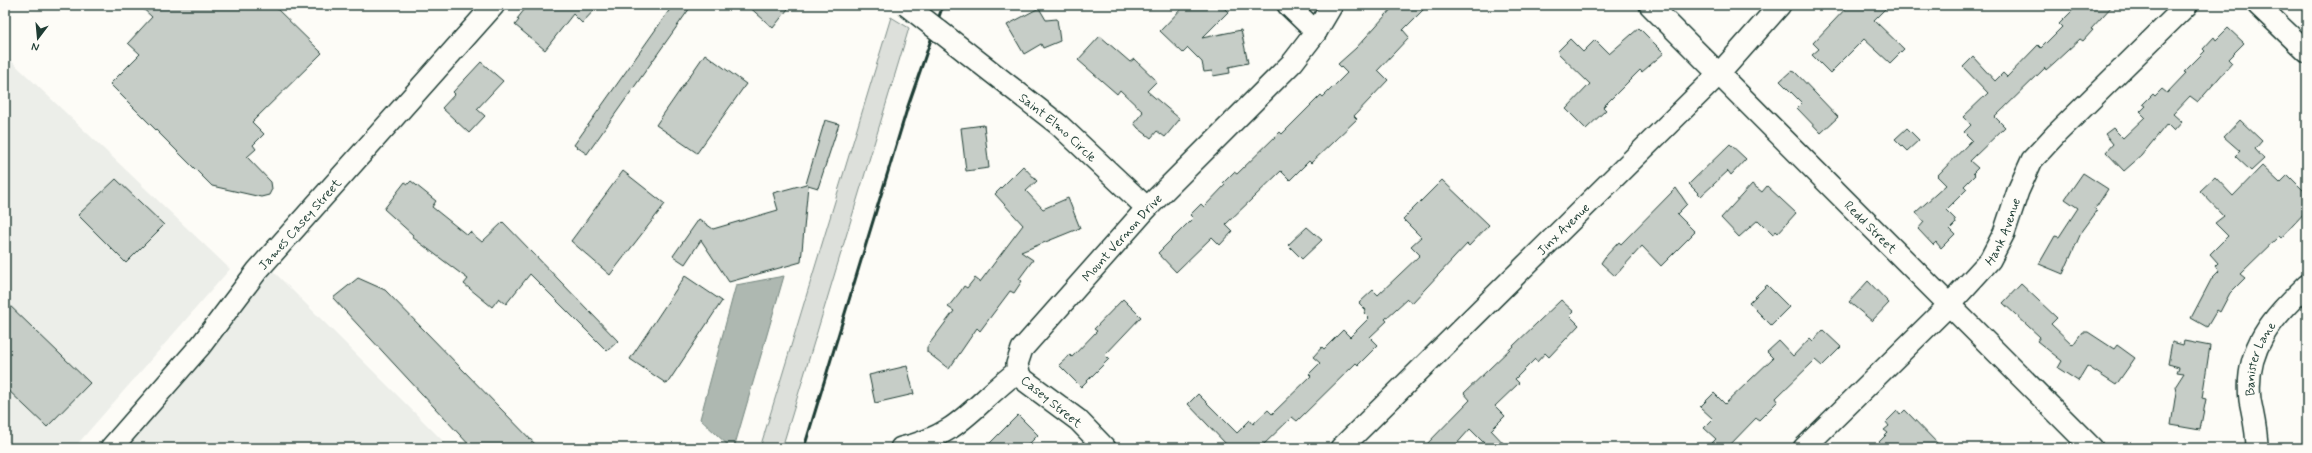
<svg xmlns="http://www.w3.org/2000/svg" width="2312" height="453" font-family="Mynerve,sans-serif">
<rect width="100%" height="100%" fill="#fdfcf7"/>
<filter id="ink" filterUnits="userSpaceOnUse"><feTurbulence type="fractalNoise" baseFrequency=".025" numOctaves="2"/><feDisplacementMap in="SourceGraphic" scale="8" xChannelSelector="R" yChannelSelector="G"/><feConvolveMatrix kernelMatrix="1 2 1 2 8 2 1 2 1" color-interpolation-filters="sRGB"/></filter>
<g filter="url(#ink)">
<path fill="#eceee9" d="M 5,55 L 230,269 L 74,448 L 5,448 Z
M 273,271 L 450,448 L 127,448 Z"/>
<path fill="#dde0db" stroke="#7e8e88" d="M 891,17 L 909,28 L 782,448 L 760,448 Z"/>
<path fill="#aeb8b1" stroke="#75877f" d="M 784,276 L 734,448 L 731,448 L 700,419 L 736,285 Z"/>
<path fill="#c6cdc7" stroke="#1f3d34" d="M 139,5 L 273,5 L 322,53 L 252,122 L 264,134 L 253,145 L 256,149 L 247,157 L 271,182 L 272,189 L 269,195 L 261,197 L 212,186 L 110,84 L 140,54 L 128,43 L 152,17 Z
M 528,5 L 599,5 L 582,23 L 573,14 L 545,50 L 515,25 L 519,20 L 517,19 Z
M 673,5 L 692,5 L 587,154 L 574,145 Z
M 747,5 L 791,5 L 773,28 Z
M 1185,5 L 1221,5 L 1228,12 L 1202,38 L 1241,30 L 1248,63 L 1229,67 L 1230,73 L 1213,76 L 1212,71 L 1204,72 L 1202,62 L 1188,48 L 1183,53 L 1160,31 Z
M 1395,5 L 1428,5 L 1403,30 L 1409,37 L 1378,70 L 1388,80 L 1354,116 L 1357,119 L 1311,163 L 1309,161 L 1290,180 L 1281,171 L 1226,224 L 1233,231 L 1220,245 L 1212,237 L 1176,272 L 1158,253 L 1193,218 L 1190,215 L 1201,204 L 1204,207 L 1225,185 L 1223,183 L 1234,172 L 1237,174 L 1280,132 L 1282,134 L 1321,95 L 1323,97 L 1347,73 L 1338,64 L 1356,48 Z
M 1849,5 L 1889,5 L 1874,20 L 1904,49 L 1890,63 L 1864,39 L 1830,73 L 1812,55 L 1819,49 L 1813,43 Z
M 2078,5 L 2113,5 L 2091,29 L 2093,30 L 2083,41 L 2080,39 L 2054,63 L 2046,70 L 2045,68 L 1995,117 L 2005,127 L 1970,161 L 1978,168 L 1973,173 L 1975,175 L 1964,186 L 1967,189 L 1946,210 L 1955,219 L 1956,223 L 1950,229 L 1955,234 L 1941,248 L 1936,242 L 1933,245 L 1918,229 L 1924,222 L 1916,212 L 1946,185 L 1937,176 L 1972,140 L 1964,132 L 1971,125 L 1963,117 L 1988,93 L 1963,67 L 1973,57 L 1995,81 L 2003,73 L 2007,77 L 2038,45 L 2041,48 L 2062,27 L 2059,24 Z
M 1039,8 L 1046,20 L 1057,19 L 1060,41 L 1043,48 L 1041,44 L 1024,54 L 1007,25 Z
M 1639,28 L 1664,53 L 1642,72 L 1640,70 L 1603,107 L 1606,110 L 1586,129 L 1566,109 L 1590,84 L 1557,52 L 1570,39 L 1583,52 L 1595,40 L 1609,54 Z
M 2228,28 L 2244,43 L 2228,59 L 2232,63 L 2198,102 L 2190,96 L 2173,114 L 2182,122 L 2174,131 L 2167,124 L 2141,156 L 2124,171 L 2106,152 L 2113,144 L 2105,134 L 2113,128 L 2123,138 L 2145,117 L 2140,112 L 2146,106 L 2143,104 L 2153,94 L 2155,96 L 2162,89 L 2167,93 L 2186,73 L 2184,72 L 2205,51 L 2203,49 L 2214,37 L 2216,40 Z
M 1100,36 L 1130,62 L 1134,59 L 1157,81 L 1147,91 L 1180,119 L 1165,137 L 1157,131 L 1151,138 L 1138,128 L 1134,123 L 1143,112 L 1120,90 L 1117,94 L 1078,60 Z
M 705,54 L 746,84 L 697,153 L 656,125 Z
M 481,62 L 503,81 L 477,109 L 485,116 L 469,133 L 442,108 L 455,94 L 453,92 Z
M 1791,71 L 1795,72 L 1838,117 L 1821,133 L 1797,108 L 1802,103 L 1780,81 Z
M 825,120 L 839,124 L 818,188 L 808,185 L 801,262 L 729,282 L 701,240 L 685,264 L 673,256 L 699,219 L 713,229 L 778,210 L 773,193 L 806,184 Z
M 2240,120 L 2262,141 L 2255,149 L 2264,159 L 2251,171 L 2235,156 L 2240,151 L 2224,137 Z
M 984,125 L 989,168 L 966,171 L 961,128 Z
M 1907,128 L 1919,140 L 1907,151 L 1895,139 Z
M 1730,144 L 1746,159 L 1731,175 L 1728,171 L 1701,196 L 1689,184 Z
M 1023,166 L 1037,181 L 1026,191 L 1043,209 L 1068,198 L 1080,228 L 1021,252 L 1033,260 L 1019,279 L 1022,281 L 1014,293 L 1010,291 L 980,331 L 977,328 L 949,369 L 927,352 L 927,347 L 954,311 L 948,307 L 960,292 L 964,286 L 967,288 L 975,278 L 980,282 L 1023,225 L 995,194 Z
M 2262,166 L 2280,183 L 2288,175 L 2307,194 L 2307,210 L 2281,238 L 2279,236 L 2240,274 L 2245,278 L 2230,293 L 2220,312 L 2217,310 L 2207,327 L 2191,318 L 2212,278 L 2219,271 L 2215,266 L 2218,263 L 2210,254 L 2228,236 L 2215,223 L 2224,216 L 2200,191 L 2215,177 L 2233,196 Z
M 623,171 L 665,204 L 610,275 L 571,241 Z
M 2083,173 L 2108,189 L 2095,209 L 2097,211 L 2081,233 L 2063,274 L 2039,264 L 2055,236 L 2059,237 L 2078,208 L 2065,199 Z
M 116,179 L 164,225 L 126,263 L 78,215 Z
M 1442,180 L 1489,225 L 1469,246 L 1467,244 L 1412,303 L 1407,299 L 1385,319 L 1387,321 L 1370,337 L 1378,345 L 1358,365 L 1356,363 L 1297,421 L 1292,417 L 1260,448 L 1222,448 L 1226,444 L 1188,404 L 1198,394 L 1237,433 L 1250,420 L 1253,424 L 1268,410 L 1272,414 L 1311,376 L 1309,374 L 1320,363 L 1313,357 L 1322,347 L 1324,349 L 1343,330 L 1350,337 L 1369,318 L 1364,313 L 1366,310 L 1359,303 L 1373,290 L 1378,295 L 1420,255 L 1411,246 L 1421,237 L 1403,219 Z
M 411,181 L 436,201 L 432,207 L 467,235 L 470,232 L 482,242 L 503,222 L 618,341 L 607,351 L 530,274 L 506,304 L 499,298 L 492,307 L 464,284 L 468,279 L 412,237 L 413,235 L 384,209 L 405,182 L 408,184 Z
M 1752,184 L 1762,192 L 1767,186 L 1796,213 L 1778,233 L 1776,231 L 1773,235 L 1758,220 L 1739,237 L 1721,218 Z
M 1676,188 L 1687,204 L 1677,214 L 1695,232 L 1661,266 L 1642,246 L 1615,276 L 1601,263 L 1605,257 L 1619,242 L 1621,244 Z
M 1307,227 L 1322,240 L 1302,259 L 1288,245 Z
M 685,276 L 722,301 L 667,384 L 630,359 Z
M 358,278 L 385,290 L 539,448 L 472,448 L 333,298 Z
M 1868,281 L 1889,303 L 1872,321 L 1849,302 Z
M 2021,284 L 2057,318 L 2051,324 L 2073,345 L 2082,332 L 2088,332 L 2114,349 L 2117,345 L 2135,358 L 2116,385 L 2087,366 L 2078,381 L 2058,368 L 2062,361 L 2037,341 L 2040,337 L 2003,303 Z
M 1767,285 L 1789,307 L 1771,325 L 1749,303 Z
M 1123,299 L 1141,317 L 1105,355 L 1109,359 L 1081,387 L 1059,365 L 1070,355 L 1072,357 L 1097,331 L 1094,329 Z
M 1561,300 L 1574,312 L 1570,316 L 1579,325 L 1549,357 L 1545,353 L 1537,362 L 1535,359 L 1515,379 L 1519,383 L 1495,406 L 1505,416 L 1491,430 L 1508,448 L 1489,448 L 1470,429 L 1453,448 L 1423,448 L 1470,400 L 1464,393 Z
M 5,301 L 90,383 L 47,427 L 5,387 Z
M 1823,330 L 1841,347 L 1822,366 L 1815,360 L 1776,398 L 1778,401 L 1759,420 L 1756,418 L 1727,448 L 1707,448 L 1716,439 L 1704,428 L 1713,419 L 1700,407 L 1714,393 L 1725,404 L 1773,358 L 1767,352 L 1779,341 L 1793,356 L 1810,338 L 1813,341 Z
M 2184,341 L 2210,346 L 2202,398 L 2206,399 L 2200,430 L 2171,425 L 2176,392 L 2175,387 L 2184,373 L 2177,372 L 2179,367 L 2168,364 L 2172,342 L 2183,345 Z
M 907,366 L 914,394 L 875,403 L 869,375 Z
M 1905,410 L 1942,448 L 1873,448 L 1888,433 L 1884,430 L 1889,426 L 1886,422 L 1897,411 L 1900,415 Z
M 1018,415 L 1038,435 L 1025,448 L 985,448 Z"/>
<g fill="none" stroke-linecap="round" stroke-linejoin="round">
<defs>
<g id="minor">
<path d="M 1288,5 L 1316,32"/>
<path id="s1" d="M 1650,5 L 2092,448"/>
<path d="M 2258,5 L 2307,52"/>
<path id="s2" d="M 966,52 L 1059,125 L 1147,208"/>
<path id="s3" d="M 111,448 L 201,345 L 257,271 L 494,5"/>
<path d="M 901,448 C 959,436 974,404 1018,371"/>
<path id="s4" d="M 1105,448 L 1078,420 L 1020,377 L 1017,364 L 1022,349 L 1147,208 L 1293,62 L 1316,32 L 1332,5"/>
<path id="s5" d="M 1341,448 L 1719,74 L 1780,5"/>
<path id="s6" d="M 1804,448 L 1949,305 L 1990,260 L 2004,233 L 2018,191 L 2032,160 L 2057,133 L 2187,5"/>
<path id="s7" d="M 2257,448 C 2257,431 2253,416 2250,400 C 2244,348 2273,318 2307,285"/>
</g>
</defs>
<use href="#minor" stroke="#1f3d34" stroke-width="24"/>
<use href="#minor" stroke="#fdfcf7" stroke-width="21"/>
<path stroke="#1f3d34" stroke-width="3" d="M 804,448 L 908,106 L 943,5"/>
<defs>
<path id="minor-bridge" d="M 906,5 L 966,52"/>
</defs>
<use href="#minor-bridge" stroke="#1f3d34" stroke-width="24" stroke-linecap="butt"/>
<use href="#minor-bridge" stroke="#fdfcf7" stroke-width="21"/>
</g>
</g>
<g text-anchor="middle" stroke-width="3" stroke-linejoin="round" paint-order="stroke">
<g font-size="13" fill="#1f3d34" stroke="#fdfcf7">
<text dy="5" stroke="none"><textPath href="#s2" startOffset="119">Saint Elmo Circle</textPath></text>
<text dy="5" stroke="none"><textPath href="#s3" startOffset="293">James Casey Street</textPath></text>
<text dy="5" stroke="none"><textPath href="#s1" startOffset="313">Redd Street</textPath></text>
<text dy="5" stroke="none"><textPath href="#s5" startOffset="312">Jinx Avenue</textPath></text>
<text dy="5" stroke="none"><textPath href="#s6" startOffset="296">Hank Avenue</textPath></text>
<text dy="5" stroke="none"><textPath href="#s4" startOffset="290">Mount Vernon Drive</textPath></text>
<text dy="5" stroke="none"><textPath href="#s7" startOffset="92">Banister Lane</textPath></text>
<text transform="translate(1052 401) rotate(39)" y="5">Casey Street</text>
</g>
</g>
<rect width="2312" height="453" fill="none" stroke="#fdfcf7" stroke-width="20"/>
<rect x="10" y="10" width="2292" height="433" fill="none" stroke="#1f3d34" stroke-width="1.5" filter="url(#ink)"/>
<g transform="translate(38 38) rotate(196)" stroke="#fdfcf7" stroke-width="3" paint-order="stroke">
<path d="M0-3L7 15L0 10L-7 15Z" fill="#1f3d34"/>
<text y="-6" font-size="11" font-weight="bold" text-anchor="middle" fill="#1f3d34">N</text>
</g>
</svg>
